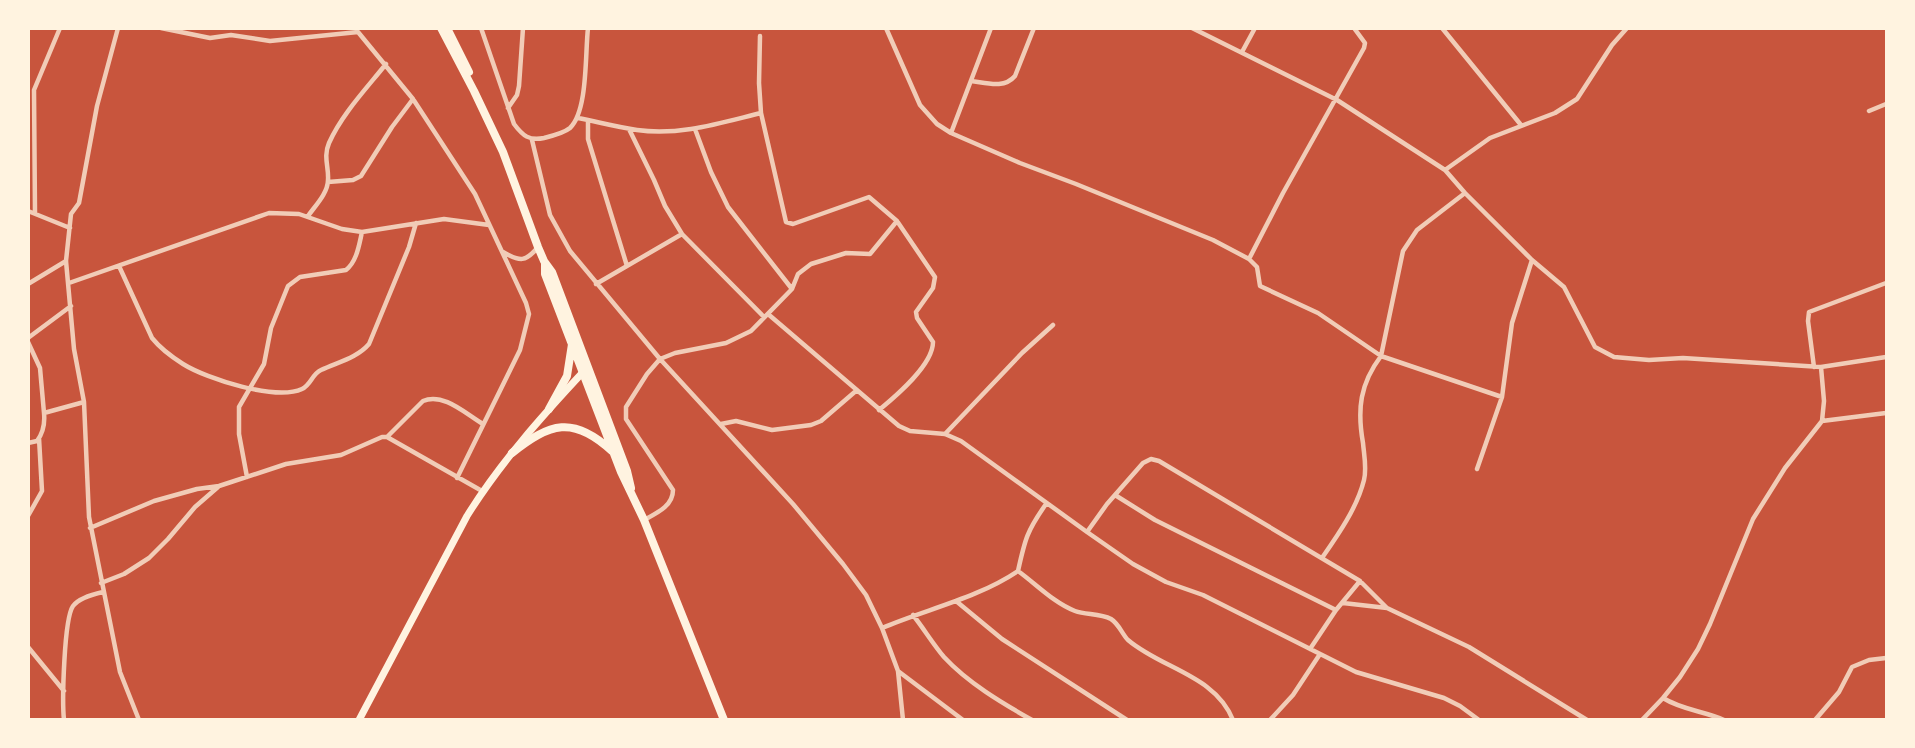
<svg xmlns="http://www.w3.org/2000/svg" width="1915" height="748" font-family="Quicksand,sans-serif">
<rect width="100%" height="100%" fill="#c8553d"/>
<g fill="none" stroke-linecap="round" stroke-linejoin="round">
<path stroke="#f1ccb7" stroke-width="4.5" d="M 118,28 L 97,106 L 79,203 L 71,214 L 66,261 L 74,349 L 84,402 L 89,517 L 120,672 L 139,720
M 161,28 L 210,38 L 231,35 L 270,41 L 358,32 L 413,99 L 475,194 L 526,303 L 529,314 L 520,350 L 457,478
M 481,28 L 514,124 C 523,136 529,141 544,138 C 552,136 564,133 570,128 C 588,111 585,54 588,28
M 886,28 L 920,105 L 937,124 L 951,133 L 1020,163 L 1076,184 L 1213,240 L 1249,259 L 1283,193 L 1364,48 L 1365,43 L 1354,28
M 1192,28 L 1337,100 L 1445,170 L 1465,193 L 1532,260 L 1564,287 L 1595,347 L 1614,357 L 1649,360 L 1683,358 L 1821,367 L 1886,357
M 1442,28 L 1521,125
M 760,36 L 759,83 L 761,113 L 786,222 L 793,224 L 869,197 L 897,221 L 935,277 L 933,288 L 916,312 L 917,318 L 933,342 C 933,365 896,396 879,410
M 1242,52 L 1255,28
M 971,81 C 987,83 1004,89 1015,76 L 1034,28
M 508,108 L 517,95 L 519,86 L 523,28
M 1869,111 L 1886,104
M 578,118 C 598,122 617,127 637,130 C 680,136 720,123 761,113
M 588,120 L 588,139 L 627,266
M 629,129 L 654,180 L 665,206 L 682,234 L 764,317
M 695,129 L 711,172 L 728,207 L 792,289
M 951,133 L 991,28
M 532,140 L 550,215 L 570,251 L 660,359 L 793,504 L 843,564 L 866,595 L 882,628 L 898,671 L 903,720
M 1445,170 L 1490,138 L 1555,113 L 1577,99 L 1612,45 L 1627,28
M 328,182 L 353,180 L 361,176 L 392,127 L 413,99
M 28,211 L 70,228
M 35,213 L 34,90 L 60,28
M 308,216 C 315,206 328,193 328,180 C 329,167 323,157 329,143 C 342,114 366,89 386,64
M 503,252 C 520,262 526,262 538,247
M 1249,259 L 1257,267 L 1260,286 L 1318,313 L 1381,356 L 1502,397
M 119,266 L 152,338 C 160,348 172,357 183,364 C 207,379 276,401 302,389 C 311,385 312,374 321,370 C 338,362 357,358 369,344 L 409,247 L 416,223
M 69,283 L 269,213 L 299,214 L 342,229 L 362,232 L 444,219 L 489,225
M 28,284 L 66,261
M 596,284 L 682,234
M 768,314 L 899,426 L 910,431 L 945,434 L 961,441 L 1087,532 L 1133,564 L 1166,582 L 1203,595 L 1356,672 L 1444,698 L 1460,706 L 1479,720
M 28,338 L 71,306
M 28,342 L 40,368 L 44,413
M 1814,367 L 1808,321 L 1809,312 L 1886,283
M 1822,421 L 1886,413
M 721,424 L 736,421 L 772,430 L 811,425 L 821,421 L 857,390
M 945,434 L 1022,353 L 1053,325
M 387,437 L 423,401 C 443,392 466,414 483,424
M 28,443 L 37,441 C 43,433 45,423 44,413 L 84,402
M 1477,469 L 1502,397 L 1512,323 L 1532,260
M 247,477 L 239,434 L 239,407 L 264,364 L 271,328 L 288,286 L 300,277 L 346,270 C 357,261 359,245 362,232
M 1115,495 L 1155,520 L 1336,610
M 28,516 L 42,491 L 39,438
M 644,520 C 657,513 673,506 673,490 L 626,419 L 626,407 L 647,374 L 660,359 L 675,353 L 726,343 L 751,331 L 792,289 L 798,274 L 811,264 L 846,253 L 870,254 L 897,221
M 90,528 L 154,501 L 197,489 L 219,486 L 286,464 L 341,455 L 382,437 L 387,437 L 482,491
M 1087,532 L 1107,504 L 1143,463 L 1151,459 L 1159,461 L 1360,581 L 1387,608 L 1469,647 L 1587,720
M 1322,558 C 1338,535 1357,508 1364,480 C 1367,468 1364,455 1363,443 C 1357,409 1360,384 1381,356 L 1403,251 L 1417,230 L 1465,193
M 1018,571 C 1036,584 1054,603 1075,611 C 1086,615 1100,613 1111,619 C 1119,624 1122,634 1128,640 C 1162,669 1215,675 1233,720
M 101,583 L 124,574 L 149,558 L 168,539 L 195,507 L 218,487
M 956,601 L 1002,639 L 1127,720
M 1343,603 L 1387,608
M 913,615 C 924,629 933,644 944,657 C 968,683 1002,703 1032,720
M 882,628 C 927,609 978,598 1018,571 C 1025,539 1027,531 1046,504
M 28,647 L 64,691
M 1310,649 L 1336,610 L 1360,581
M 898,671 L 963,720
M 1663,698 C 1682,710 1704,711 1724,720
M 64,720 C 62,701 64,619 73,606 C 79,598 94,594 103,592
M 1270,720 L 1293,695 L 1320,654
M 1642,720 L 1663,698 L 1680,677 L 1698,649 L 1710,624 L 1753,519 L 1785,468 L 1822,421 L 1824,401 L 1821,367
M 1815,720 L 1839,692 L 1852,667 L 1869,660 L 1886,658"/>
<path stroke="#fff3e0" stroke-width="7" d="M 359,720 L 467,516 C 500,463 542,416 585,370"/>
<path stroke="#fff3e0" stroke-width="8" d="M 441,28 L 474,91 L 503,152 L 538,247 L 544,261 L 552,272 L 627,471 L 631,488
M 447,28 L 469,72
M 545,263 L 545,274 L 621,472 L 644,520 L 724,720
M 549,409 L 567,376 L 572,344
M 512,453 C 550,423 573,415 612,451"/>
</g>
<rect width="1915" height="748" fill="none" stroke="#fff3e0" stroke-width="60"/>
</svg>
